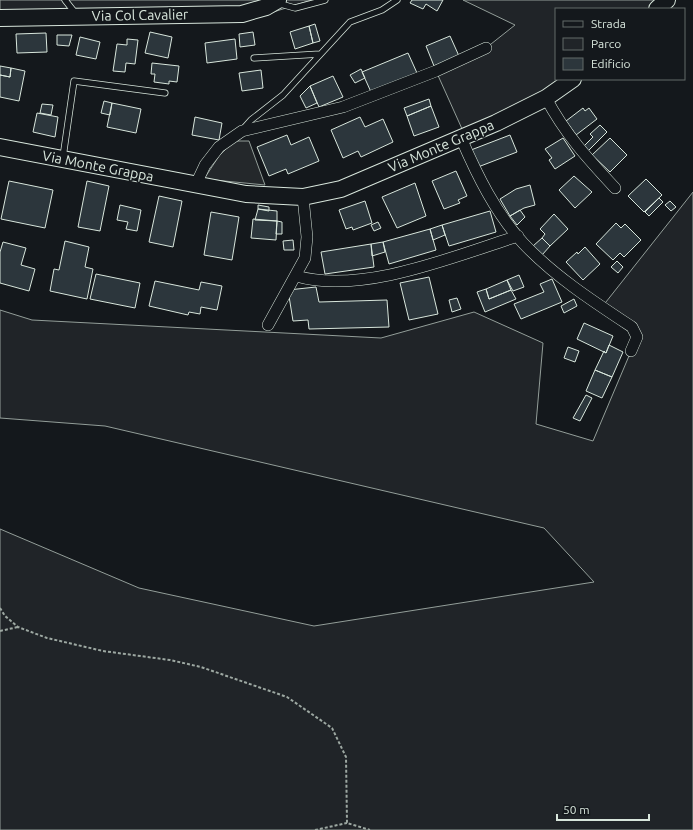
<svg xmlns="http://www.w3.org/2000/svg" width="693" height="830" font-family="Ubuntu,sans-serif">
<rect width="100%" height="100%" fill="#14181c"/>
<path fill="#202428" stroke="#939e99" d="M 0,0 L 311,0 L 264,15 L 0,24 Z
M 463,0 L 672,0 L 661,9 L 556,9 L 556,79 L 579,79 L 467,140 L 436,71 L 486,48 L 515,25 Z
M 693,192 L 693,830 L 0,830 L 0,529 L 139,588 L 314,626 L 594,582 L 544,528 L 105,426 L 0,418 L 0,310 L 32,320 L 381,338 L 474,312 L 543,343 L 536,424 L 593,441 L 637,337 L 602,307 Z"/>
<path fill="#24282b" stroke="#939e99" d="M 234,141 L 249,141 L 265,185 L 204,179 L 219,156 Z"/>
<path fill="#2c363c" stroke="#d8e6dc" d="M 412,0 L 443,0 L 437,11 L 426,4 L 423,9 L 410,3 Z
M 315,24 L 320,41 L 313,43 L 309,26 Z
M 309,26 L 313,43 L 295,49 L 290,32 Z
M 150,32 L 172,37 L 168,58 L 145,53 Z
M 253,32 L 255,45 L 240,47 L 239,34 Z
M 46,33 L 47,52 L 17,53 L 16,34 Z
M 57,35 L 72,35 L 69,46 L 57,45 Z
M 450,36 L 459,56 L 434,66 L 426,46 Z
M 80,37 L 100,42 L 96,59 L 76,55 Z
M 127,39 L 138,40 L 135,64 L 126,63 L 125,72 L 113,71 L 117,44 L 127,45 Z
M 235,39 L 237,59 L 207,63 L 205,43 Z
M 408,53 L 417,73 L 371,92 L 362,72 Z
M 152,63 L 179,66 L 177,82 L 169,81 L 169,84 L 154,82 L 155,74 L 151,74 Z
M 0,66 L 11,68 L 10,77 L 0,75 Z
M 11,68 L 25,71 L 19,101 L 0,97 L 0,75 L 10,77 Z
M 361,69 L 365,78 L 355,83 L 350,75 Z
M 261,70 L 263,88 L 242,91 L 239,73 Z
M 333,76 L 343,97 L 319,107 L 310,86 Z
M 310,86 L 317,103 L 306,108 L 300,96 Z
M 429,99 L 431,106 L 407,116 L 404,108 Z
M 104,101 L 112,103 L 110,115 L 101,113 Z
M 112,103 L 141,109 L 136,133 L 107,127 Z
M 42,104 L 53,105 L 51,115 L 40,113 Z
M 431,106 L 439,127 L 414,136 L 407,116 Z
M 583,108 L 585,111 L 589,108 L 597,119 L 576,135 L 566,121 Z
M 37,113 L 58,117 L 55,137 L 33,132 Z
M 195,117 L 222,123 L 219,140 L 192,135 Z
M 360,117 L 365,127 L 383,119 L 393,142 L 361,157 L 358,151 L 343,158 L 331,130 Z
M 600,125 L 607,132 L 588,151 L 583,147 L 593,137 L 590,134 Z
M 287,135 L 291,145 L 309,137 L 319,161 L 288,174 L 286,169 L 269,176 L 257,147 Z
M 510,135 L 517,152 L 478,167 L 471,150 Z
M 563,138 L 575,156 L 555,169 L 549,160 L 552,158 L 545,149 Z
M 610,138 L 627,155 L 610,172 L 592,155 Z
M 456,171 L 467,196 L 458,200 L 460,203 L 444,209 L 432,181 Z
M 574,176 L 592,192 L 575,208 L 559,190 Z
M 646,179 L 662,195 L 644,212 L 628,196 Z
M 9,181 L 53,190 L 45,228 L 1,219 Z
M 87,181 L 109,186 L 100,231 L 78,227 Z
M 415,183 L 426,216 L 397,228 L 382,197 Z
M 530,185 L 535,205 L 524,208 L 510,216 L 500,199 L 516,189 Z
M 159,196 L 182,201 L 173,247 L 149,242 Z
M 659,198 L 663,202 L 649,216 L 645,212 Z
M 365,201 L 372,223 L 353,230 L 352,227 L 346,229 L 339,210 Z
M 670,201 L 676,207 L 671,211 L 665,205 Z
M 120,205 L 141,210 L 137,231 L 126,229 L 128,222 L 117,220 Z
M 258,205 L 269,207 L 269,211 L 258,209 Z
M 258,209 L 277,211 L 277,221 L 255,220 Z
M 520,210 L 525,217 L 517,225 L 510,216 Z
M 490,211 L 496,232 L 449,246 L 442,225 Z
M 211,212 L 239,217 L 232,260 L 204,255 Z
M 554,214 L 568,229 L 550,246 L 542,238 L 545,234 L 540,229 Z
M 253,219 L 277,221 L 276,240 L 251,238 Z
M 277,221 L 282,222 L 282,234 L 276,234 Z
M 378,222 L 381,228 L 374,231 L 371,225 Z
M 616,223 L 621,228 L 625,224 L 641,240 L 624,257 L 620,253 L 613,260 L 596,244 Z
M 442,225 L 445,235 L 433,240 L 430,229 Z
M 430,229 L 436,250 L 389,264 L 383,242 Z
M 542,238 L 550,246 L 542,255 L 533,246 Z
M 293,240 L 294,250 L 284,250 L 283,241 Z
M 65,241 L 89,247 L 85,267 L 93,269 L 87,299 L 50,291 L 54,269 L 59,270 Z
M 3,242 L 26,248 L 21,265 L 35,269 L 29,291 L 0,283 L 0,252 Z
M 383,242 L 385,252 L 372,256 L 371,244 Z
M 371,244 L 374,267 L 325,274 L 321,252 Z
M 585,247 L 600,264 L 583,280 L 566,262 L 577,252 L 578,254 Z
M 617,261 L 623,267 L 618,273 L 611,267 Z
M 96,274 L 140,283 L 135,308 L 90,299 Z
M 519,275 L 524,287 L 513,291 L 507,280 Z
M 429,277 L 438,314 L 409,320 L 400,283 Z
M 552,279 L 562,302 L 521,319 L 514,304 L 544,292 L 540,284 Z
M 507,280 L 511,290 L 489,299 L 486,289 Z
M 155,281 L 199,290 L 201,282 L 222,286 L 217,310 L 201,307 L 200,314 L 189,312 L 188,315 L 149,306 Z
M 316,287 L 319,302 L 387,300 L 389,327 L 309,329 L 308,320 L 293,321 L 288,290 Z
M 486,289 L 489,299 L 511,290 L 516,299 L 485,312 L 477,292 Z
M 457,298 L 461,309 L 452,312 L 449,300 Z
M 574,299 L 577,306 L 564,313 L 561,306 Z
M 584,323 L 613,336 L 606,353 L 577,339 Z
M 609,345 L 623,352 L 612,377 L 595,370 L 604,351 L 606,353 Z
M 568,347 L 579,351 L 575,362 L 564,358 Z
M 595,370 L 612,377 L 602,398 L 586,391 Z
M 586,395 L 592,398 L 580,421 L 573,418 Z"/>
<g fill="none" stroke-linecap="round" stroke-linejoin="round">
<defs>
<path id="lane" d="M 65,0 L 76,14
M 277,3 L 295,8 L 325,0
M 254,58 L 320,54
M 243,129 L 251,120 L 283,95 L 350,22 L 382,10 L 397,0
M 63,157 L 74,81 L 165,93"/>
<path id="street" d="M 546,98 C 565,134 588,159 615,188
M 461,138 C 477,175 495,212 523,243 C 554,276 594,302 632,327 L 637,337 L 631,351
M 196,184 L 205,165 L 219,147 L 242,131 L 343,107 L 436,71 L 486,48
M 296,276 C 362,295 455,256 518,236
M 268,325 L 305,258 L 307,237 L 303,197"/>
<path id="secondary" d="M 657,9 L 667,0
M 0,18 L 242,14 L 266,7 L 278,0
M 0,147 L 246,194 L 303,197 L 341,189 L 496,123 L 546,98 L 573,79"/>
</defs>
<use href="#lane" stroke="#d8e6dc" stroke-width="7"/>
<use href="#street" stroke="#d8e6dc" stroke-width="12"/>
<use href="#secondary" stroke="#d8e6dc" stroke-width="18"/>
<path stroke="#9da8a2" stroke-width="2" stroke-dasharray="3 2" stroke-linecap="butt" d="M 0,608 L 5,616 L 18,627 L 47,638 L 103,651 L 170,660 L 201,667 L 287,697 L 332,728 L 346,757 L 347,823 L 370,830
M 0,631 L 18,627
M 315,830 L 347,823"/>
<use href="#lane" stroke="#14181c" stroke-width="5.5"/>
<use href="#street" stroke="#14181c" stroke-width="11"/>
<use href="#secondary" stroke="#14181c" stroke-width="16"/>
</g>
<g text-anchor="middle" stroke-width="3" stroke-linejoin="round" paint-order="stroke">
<g font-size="14" fill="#d8e6dc" stroke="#14181c">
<text transform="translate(140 15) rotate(-1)" y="5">Via Col Cavalier</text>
<text transform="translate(441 146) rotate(-23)" y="5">Via Monte Grappa</text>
<text transform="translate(98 166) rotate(11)" y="5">Via Monte Grappa</text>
</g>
</g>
<rect x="555" y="8" width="130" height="72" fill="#14181c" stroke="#626a69"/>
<rect x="563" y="21" width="20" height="6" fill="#14181c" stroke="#626a69"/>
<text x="591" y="28" font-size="12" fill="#d8e6dc">Strada</text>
<rect x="563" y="38" width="20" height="12" fill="#202428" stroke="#626a69"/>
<text x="591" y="48" font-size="12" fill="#d8e6dc">Parco</text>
<rect x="563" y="58" width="20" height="12" fill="#2c363c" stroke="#626a69"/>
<text x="591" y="68" font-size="12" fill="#d8e6dc">Edificio</text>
<path d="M557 814v6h92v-6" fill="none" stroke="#d8e6dc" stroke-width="2"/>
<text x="563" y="814" font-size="12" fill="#d8e6dc" stroke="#14181c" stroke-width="3" paint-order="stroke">50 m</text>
</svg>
